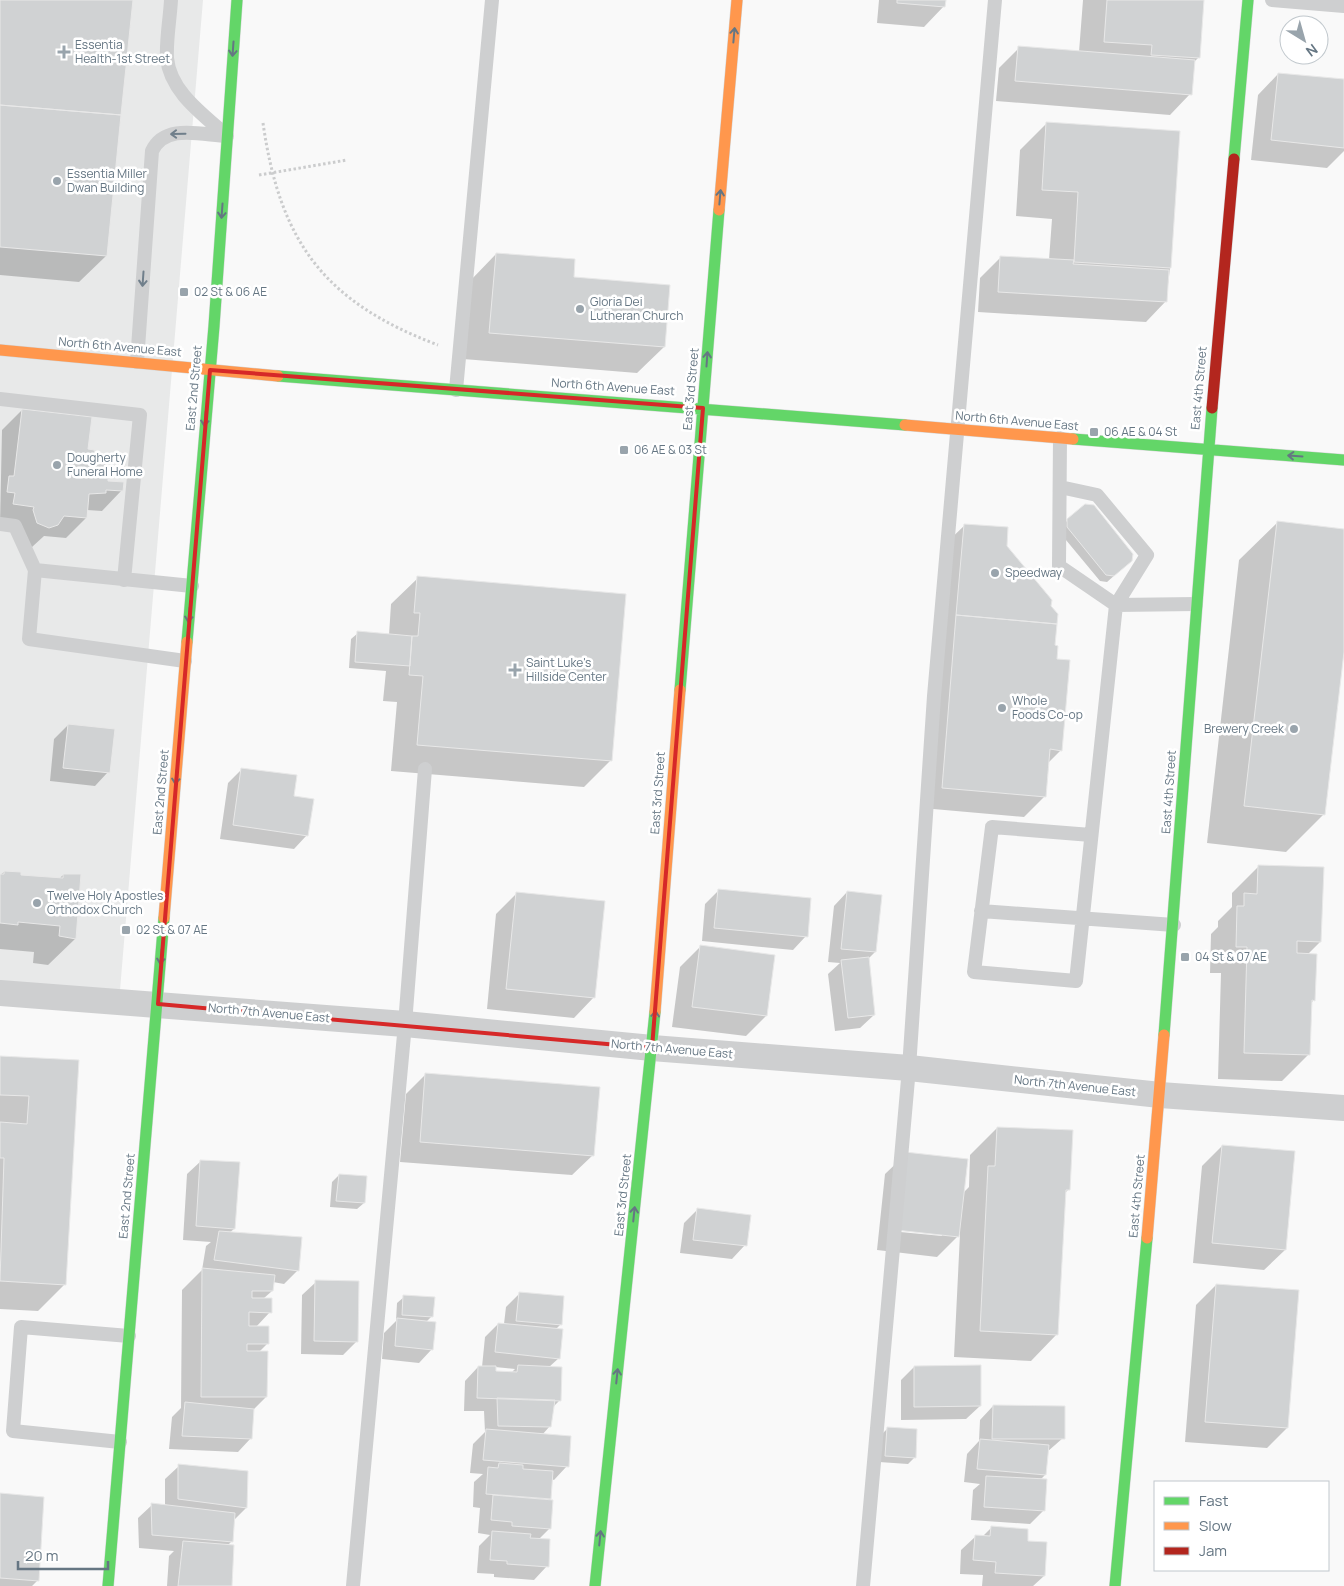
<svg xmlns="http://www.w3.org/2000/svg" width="1344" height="1586" font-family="Manrope,sans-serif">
<rect width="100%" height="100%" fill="#f9f9f9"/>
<path fill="#e8e9e9" d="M 0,0 L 203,0 L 119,1002 L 0,993 Z"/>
<path fill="#0003" fill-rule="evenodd" d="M 0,0 L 131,0 L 106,256 L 79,282 L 0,275 Z
M 879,0 L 944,0 L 944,6 L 924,27 L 877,23 Z
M 1083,0 L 1203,0 L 1199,57 L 1193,63 L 1190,94 L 1170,115 L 996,101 L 999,68 L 1019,48 L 1079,52 Z
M 1278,74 L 1344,81 L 1344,151 L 1327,168 L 1251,160 L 1258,95 Z
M 1047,123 L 1170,268 L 1166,301 L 1146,322 L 978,312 L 980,278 L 1000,258 L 1049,260 L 1052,219 L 1016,216 L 1020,150 Z
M 496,254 L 572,278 L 664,347 L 637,373 L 463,359 L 470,281 Z
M 22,410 L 87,449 L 107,482 L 122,490 L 102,511 L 87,510 L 86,518 L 66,538 L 44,536 L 32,547 L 13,531 L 0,525 L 2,430 Z
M 1068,520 L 1131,561 L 1107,582 L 1100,581 L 1061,534 L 1061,527 Z
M 1277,523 L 1344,530 L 1344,641 L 1324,814 L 1286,852 L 1207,843 L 1239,560 Z
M 965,525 L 1006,547 L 1053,647 L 1061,750 L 1047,764 L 1044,797 L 1024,817 L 922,808 L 944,545 Z
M 418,578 L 611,760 L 584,787 L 391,771 L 397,702 L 383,701 L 386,671 L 349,668 L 351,639 L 358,633 L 389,635 L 391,604 Z
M 68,725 L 108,772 L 95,786 L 50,781 L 54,739 Z
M 242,769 L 293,797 L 307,835 L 294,849 L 220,839 L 228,783 Z
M 1259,866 L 1320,942 L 1307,955 L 1314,1000 L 1311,1003 L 1309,1054 L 1282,1081 L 1218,1079 L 1221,973 L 1210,973 L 1211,934 L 1218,927 L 1218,921 L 1232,907 L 1232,893 Z
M 4,872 L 20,877 L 59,879 L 63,875 L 75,939 L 48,965 L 33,963 L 34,952 L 0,949 L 0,875 Z
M 719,890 L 806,936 L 793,950 L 702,941 L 705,904 Z
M 847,892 L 875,952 L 868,959 L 874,1015 L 860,1028 L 835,1031 L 828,974 L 840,963 L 828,962 L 834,906 Z
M 517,893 L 594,997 L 574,1018 L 487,1009 L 496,914 Z
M 700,947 L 766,1016 L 746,1036 L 672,1027 L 680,967 Z
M 0,1057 L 77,1061 L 65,1284 L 38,1311 L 0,1309 Z
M 426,1074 L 593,1155 L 572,1175 L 400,1162 L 406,1094 Z
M 997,1128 L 1069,1189 L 1064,1194 L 1057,1334 L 1031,1361 L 954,1357 L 960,1234 L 937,1257 L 877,1250 L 885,1174 L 906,1154 L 963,1193 L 969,1187 L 970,1155 ZM 890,1228 L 942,1234 L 942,1236 L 890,1231 Z
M 1222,1146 L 1285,1250 L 1264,1270 L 1193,1263 L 1202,1166 Z
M 201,1161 L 234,1229 L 229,1233 L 298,1270 L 284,1284 L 273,1282 L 272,1291 L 263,1299 L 270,1312 L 256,1327 L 267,1344 L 259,1352 L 266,1397 L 253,1410 L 251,1438 L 238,1452 L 169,1449 L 172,1417 L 181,1408 L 182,1290 L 202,1270 L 206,1246 L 211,1242 L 183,1240 L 187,1174 Z
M 339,1175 L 364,1203 L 357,1209 L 330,1207 L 332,1182 Z
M 697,1210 L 745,1245 L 732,1259 L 680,1253 L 684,1223 Z
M 316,1282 L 357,1341 L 343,1355 L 301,1354 L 302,1295 Z
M 1216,1285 L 1287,1428 L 1267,1448 L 1185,1442 L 1196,1305 Z
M 520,1293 L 560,1325 L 556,1329 L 559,1358 L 549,1367 L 559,1401 L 553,1407 L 550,1426 L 542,1435 L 567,1466 L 554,1480 L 551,1479 L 550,1528 L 538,1540 L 547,1566 L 534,1580 L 494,1577 L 494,1574 L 477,1573 L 479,1546 L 490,1535 L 478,1533 L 480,1508 L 473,1507 L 474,1482 L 483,1474 L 470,1473 L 473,1444 L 485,1432 L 484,1411 L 464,1411 L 465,1381 L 478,1367 L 482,1367 L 485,1337 L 498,1324 L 504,1324 L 506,1307 ZM 495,1367 L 515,1369 L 511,1373 L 495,1372 Z
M 404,1297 L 432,1316 L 426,1322 L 432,1349 L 419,1363 L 382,1359 L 384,1333 L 396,1321 L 397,1303 Z
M 914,1367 L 980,1406 L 966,1419 L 901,1420 L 901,1380 Z
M 993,1406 L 1063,1438 L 1047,1452 L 1045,1475 L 1040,1480 L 1044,1510 L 1030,1524 L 971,1520 L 973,1490 L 980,1484 L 964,1482 L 967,1454 L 979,1441 L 980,1420 Z
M 887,1429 L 914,1458 L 908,1464 L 879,1462 L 881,1435 Z
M 179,1466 L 246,1508 L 233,1521 L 232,1541 L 228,1545 L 230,1586 L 167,1586 L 169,1556 L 174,1551 L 139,1548 L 138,1518 L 152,1505 L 165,1506 L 165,1479 Z
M 0,1495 L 38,1580 L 32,1586 L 0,1586 Z
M 991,1528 L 1044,1576 L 1033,1586 L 982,1586 L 983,1575 L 960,1574 L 961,1550 L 975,1537 L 982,1537 Z"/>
<path fill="#d0d2d3" stroke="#e8e8e8" d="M 0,0 L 133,0 L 121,115 L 0,105 Z
M 897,0 L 946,0 L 945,7 L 897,3 Z
M 1107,0 L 1204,0 L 1200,58 L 1151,55 L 1152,45 L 1104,42 Z
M 1018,46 L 1195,60 L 1192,95 L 1015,81 Z
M 1278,73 L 1344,79 L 1344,148 L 1271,140 Z
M 0,105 L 121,115 L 107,256 L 0,247 Z
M 1046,122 L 1180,131 L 1171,268 L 1074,262 L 1078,192 L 1042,190 Z
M 496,253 L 575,259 L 574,277 L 670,285 L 665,347 L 489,333 Z
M 1000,256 L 1074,260 L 1073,264 L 1169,270 L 1167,302 L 998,292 Z
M 22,409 L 92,417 L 88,449 L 94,450 L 97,457 L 107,458 L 105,476 L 108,477 L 108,481 L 124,482 L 123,491 L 106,490 L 106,493 L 89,494 L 87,518 L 64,516 L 58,525 L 49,528 L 37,523 L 33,510 L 34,507 L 13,504 L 15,493 L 7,492 L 9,476 L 14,476 Z
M 1085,504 L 1094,505 L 1133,554 L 1132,561 L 1114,576 L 1106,575 L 1067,527 L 1067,519 Z
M 1277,521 L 1344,529 L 1344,652 L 1325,815 L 1244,806 Z
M 964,524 L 1008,527 L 1007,546 L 1052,600 L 1051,606 L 1058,614 L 1057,624 L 956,615 Z
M 417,576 L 626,594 L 612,761 L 417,745 L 423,676 L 409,675 L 412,636 L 418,636 L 420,613 L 414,613 Z
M 956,615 L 1057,624 L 1055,645 L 1058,646 L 1057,659 L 1070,660 L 1062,751 L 1050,749 L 1046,797 L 942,788 Z
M 357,631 L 412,636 L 410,666 L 355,662 Z
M 68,724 L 115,729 L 110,773 L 63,768 Z
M 241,768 L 297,775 L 294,796 L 314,799 L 308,836 L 233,825 Z
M 1258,865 L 1324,867 L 1321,942 L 1297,941 L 1297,953 L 1317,954 L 1315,1001 L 1312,1000 L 1310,1055 L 1244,1053 L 1247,947 L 1236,947 L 1237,906 L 1244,906 L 1244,893 L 1257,894 Z
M 4,871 L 21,872 L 21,875 L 63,878 L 63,874 L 81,874 L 76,939 L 59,936 L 60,926 L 18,922 L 18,925 L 0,923 L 0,874 L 4,874 Z
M 718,889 L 811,898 L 808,937 L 714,928 Z
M 847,891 L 882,895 L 876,952 L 841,949 Z
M 516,892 L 605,901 L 595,998 L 506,989 Z
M 700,945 L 775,955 L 767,1016 L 692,1007 Z
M 869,957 L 875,1015 L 848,1018 L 841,960 Z
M 0,1056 L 79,1060 L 66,1285 L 0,1281 L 4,1158 L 0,1158 L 0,1122 L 27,1124 L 29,1096 L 0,1095 Z
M 425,1073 L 600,1087 L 594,1156 L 420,1142 Z
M 997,1127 L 1073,1130 L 1070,1190 L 1066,1190 L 1058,1335 L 980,1331 L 988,1166 L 995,1166 Z
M 1222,1145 L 1295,1151 L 1286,1250 L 1212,1243 Z
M 905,1152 L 968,1159 L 959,1237 L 896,1230 Z
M 200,1160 L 240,1162 L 235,1229 L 196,1226 Z
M 339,1174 L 367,1176 L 365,1203 L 336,1201 Z
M 697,1208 L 751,1215 L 747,1246 L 693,1240 Z
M 219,1231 L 302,1237 L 299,1271 L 214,1260 Z
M 202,1268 L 275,1275 L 273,1291 L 252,1291 L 252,1298 L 272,1298 L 272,1313 L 249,1312 L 249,1326 L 269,1326 L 269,1344 L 247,1344 L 247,1351 L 268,1351 L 267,1397 L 201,1397 Z
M 315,1280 L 359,1281 L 358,1342 L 314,1341 Z
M 1216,1284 L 1299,1290 L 1288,1428 L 1205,1422 Z
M 519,1292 L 564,1296 L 562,1325 L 516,1321 Z
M 403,1295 L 435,1297 L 433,1317 L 402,1315 Z
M 397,1318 L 436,1322 L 433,1350 L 395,1346 Z
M 498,1323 L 563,1329 L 560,1359 L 495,1352 Z
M 518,1365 L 562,1367 L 561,1401 L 477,1398 L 478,1366 L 496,1366 L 496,1371 L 517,1372 Z
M 981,1365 L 981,1406 L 914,1407 L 914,1366 Z
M 497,1398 L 555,1400 L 551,1427 L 498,1426 Z
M 185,1402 L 254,1409 L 252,1439 L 182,1436 Z
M 993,1405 L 1065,1406 L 1065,1439 L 992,1439 Z
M 887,1427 L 917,1429 L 916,1458 L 885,1456 Z
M 486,1429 L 571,1436 L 569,1467 L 483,1460 Z
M 980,1439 L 1049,1445 L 1046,1475 L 977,1469 Z
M 499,1463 L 523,1465 L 523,1469 L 553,1471 L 551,1499 L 486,1494 L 488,1467 L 498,1468 Z
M 178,1464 L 248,1471 L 247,1508 L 178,1499 Z
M 986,1476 L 1047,1479 L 1045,1511 L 984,1507 Z
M 0,1493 L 44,1497 L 39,1581 L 0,1578 Z
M 493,1495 L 553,1500 L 551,1529 L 512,1526 L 512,1522 L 491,1520 Z
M 151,1503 L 235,1513 L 233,1542 L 152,1535 Z
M 991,1526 L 1028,1529 L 1028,1541 L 1047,1542 L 1045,1576 L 995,1573 L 996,1562 L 973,1560 L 975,1535 L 990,1536 Z
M 492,1531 L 531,1534 L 530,1538 L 550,1539 L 549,1567 L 507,1564 L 507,1561 L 490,1560 Z
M 183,1541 L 234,1545 L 232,1586 L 178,1586 Z"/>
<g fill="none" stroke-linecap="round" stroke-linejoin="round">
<defs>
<path id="fast" d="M 1234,159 L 1248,0
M 278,376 L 905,425
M 1073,439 L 1344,460
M 187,642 L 214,326 L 237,0
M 680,690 L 719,210
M 1164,1035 L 1212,408
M 108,1586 L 164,918
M 595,1586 L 655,1012
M 1115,1586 L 1147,1238"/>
<path id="slow" d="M 719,210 L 737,0
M 0,350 L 278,376
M 905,425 L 1073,439
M 164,918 L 187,642
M 655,1012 L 680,690
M 1147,1238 L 1164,1035"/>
<path id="jam" d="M 1212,408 L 1234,159"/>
</defs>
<use href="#fast" stroke="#d5d6d7" stroke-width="12"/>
<use href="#slow" stroke="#d5d6d7" stroke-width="12"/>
<use href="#jam" stroke="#d5d6d7" stroke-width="12"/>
<path stroke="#cbcccd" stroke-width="3" stroke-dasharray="2.5 2.5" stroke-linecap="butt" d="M 263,123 C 280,242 324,302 438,345
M 259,175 L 347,160"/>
<path stroke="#cecfd0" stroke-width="14" d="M 171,0 C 170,19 166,39 167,58 C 170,92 204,115 227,136
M 1272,0 L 1344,6
M 137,362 L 152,151 C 165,123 202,135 227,136
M 456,390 L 492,0
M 0,399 L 140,415 L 124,580
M 1060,438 L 1059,566 L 1116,605 L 1196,604
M 1060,487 L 1097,495 L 1147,555 L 1116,605 L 1076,981 L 974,972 L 992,827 L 1091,835
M 0,524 L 15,526 L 35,570
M 185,661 L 29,639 L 35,570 L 192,586
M 981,911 L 1174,925
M 120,1442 L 13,1431 L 21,1327 L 129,1336
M 353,1586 L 405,1024 L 425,769
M 863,1586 L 909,1068 L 934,696 L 995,0"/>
<path stroke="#cecfd0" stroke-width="26" d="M 0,993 L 405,1024 L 652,1048 L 909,1068 L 1160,1095 L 1344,1108"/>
<use href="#fast" stroke="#63d668" stroke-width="11"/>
<use href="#slow" stroke="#ff974d" stroke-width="11"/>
<use href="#jam" stroke="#b3261e" stroke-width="11"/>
</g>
<defs><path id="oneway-shaft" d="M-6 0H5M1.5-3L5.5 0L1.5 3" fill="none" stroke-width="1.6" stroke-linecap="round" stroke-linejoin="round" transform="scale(1.25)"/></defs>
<g stroke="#657683">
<use href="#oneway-shaft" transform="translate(734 35) rotate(-85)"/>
<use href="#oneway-shaft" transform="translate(233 49) rotate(94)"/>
<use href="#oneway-shaft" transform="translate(720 197) rotate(-85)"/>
<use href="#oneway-shaft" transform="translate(222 211) rotate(94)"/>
<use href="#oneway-shaft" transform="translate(707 359) rotate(-86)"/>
<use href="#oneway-shaft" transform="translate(205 419) rotate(95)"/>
<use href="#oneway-shaft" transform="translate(1295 456) rotate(-176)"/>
<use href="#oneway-shaft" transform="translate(189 615) rotate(95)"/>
<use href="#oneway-shaft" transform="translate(176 777) rotate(95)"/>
<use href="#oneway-shaft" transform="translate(161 957) rotate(95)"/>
<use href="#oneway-shaft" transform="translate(655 1018) rotate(-86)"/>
<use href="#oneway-shaft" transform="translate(634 1214) rotate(-84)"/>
<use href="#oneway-shaft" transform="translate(617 1376) rotate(-84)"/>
<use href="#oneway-shaft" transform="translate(600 1538) rotate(-84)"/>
</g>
<g stroke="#707f8b">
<use href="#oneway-shaft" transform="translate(178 134) rotate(179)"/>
<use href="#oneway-shaft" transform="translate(143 279) rotate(94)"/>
</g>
<path fill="none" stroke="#d62828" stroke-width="4" stroke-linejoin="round" d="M 210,370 L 703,408 L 652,1048 L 158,1004 Z"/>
<g fill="#99a4ac" stroke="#fff" stroke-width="2">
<path d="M61.5 44.5h5v5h5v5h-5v5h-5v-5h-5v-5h5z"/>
<circle cx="57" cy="181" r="5"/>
<rect x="179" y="287" width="10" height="10" rx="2.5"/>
<circle cx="580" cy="309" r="5"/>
<rect x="1089" y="427" width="10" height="10" rx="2.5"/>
<rect x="619" y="445" width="10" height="10" rx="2.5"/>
<circle cx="57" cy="465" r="5"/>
<circle cx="995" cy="573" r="5"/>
<path d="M512.5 662.5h5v5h5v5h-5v5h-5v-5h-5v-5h5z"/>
<circle cx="1002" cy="708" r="5"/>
<circle cx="1294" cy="729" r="5"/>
<circle cx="37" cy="903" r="5"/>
<rect x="121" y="925" width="10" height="10" rx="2.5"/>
<rect x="1180" y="952" width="10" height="10" rx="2.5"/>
</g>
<g text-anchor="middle" stroke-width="5" stroke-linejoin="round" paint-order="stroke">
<g font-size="12" fill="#657683" stroke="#fff" text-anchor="start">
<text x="75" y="49">Essentia<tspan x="75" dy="14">Health-1st Street</tspan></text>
<text x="67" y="178">Essentia Miller<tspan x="67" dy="14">Dwan Building</tspan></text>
<text x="194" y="296">02 St &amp; 06 AE</text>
<text x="590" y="306">Gloria Dei<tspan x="590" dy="14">Lutheran Church</tspan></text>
<text x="1104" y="436">06 AE &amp; 04 St</text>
<text x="634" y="454">06 AE &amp; 03 St</text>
<text x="67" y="462">Dougherty<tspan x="67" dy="14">Funeral Home</tspan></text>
<text x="1005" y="577">Speedway</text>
<text x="526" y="667">Saint Luke's<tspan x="526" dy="14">Hillside Center</tspan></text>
<text x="1012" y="705">Whole<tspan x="1012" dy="14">Foods Co-op</tspan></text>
<text x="1284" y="733" text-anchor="end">Brewery Creek</text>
<text x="47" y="900">Twelve Holy Apostles<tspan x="47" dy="14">Orthodox Church</tspan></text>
<text x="136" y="934">02 St &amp; 07 AE</text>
<text x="1195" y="961">04 St &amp; 07 AE</text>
</g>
<g font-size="12" fill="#657683" stroke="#fff">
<text transform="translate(120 347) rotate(5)" y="4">North 6th Avenue East</text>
<text transform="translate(613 387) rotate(4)" y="4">North 6th Avenue East</text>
<text transform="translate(194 388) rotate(-85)" y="4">East 2nd Street</text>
<text transform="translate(1199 388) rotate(-85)" y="4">East 4th Street</text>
<text transform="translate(691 389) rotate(-85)" y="4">East 3rd Street</text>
<text transform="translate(1017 421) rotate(5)" y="4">North 6th Avenue East</text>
<text transform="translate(161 792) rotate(-85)" y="4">East 2nd Street</text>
<text transform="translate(1169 792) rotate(-86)" y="4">East 4th Street</text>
<text transform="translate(658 793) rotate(-86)" y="4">East 3rd Street</text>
<text transform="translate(269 1013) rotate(5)" y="4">North 7th Avenue East</text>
<text transform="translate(672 1049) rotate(5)" y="4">North 7th Avenue East</text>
<text transform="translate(1075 1086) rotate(6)" y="4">North 7th Avenue East</text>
<text transform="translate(623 1195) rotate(-84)" y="4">East 3rd Street</text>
<text transform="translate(127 1196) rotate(-85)" y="4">East 2nd Street</text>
<text transform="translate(1137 1196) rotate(-85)" y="4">East 4th Street</text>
</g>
</g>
<rect x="1154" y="1481" width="175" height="90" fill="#ffffff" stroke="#c1c8cd"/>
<rect x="1164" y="1497" width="25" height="8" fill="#63d668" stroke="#c1c8cd"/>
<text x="1199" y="1506" font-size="15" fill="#657683">Fast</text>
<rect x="1164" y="1522" width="25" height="8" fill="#ff974d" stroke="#c1c8cd"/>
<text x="1199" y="1531" font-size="15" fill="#657683">Slow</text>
<rect x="1164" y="1547" width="25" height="8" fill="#b3261e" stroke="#c1c8cd"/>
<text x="1199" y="1556" font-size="15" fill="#657683">Jam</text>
<g transform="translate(1304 40) rotate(143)"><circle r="24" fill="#ffffff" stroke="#c1c8cd"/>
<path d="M0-4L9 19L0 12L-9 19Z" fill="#99a4ac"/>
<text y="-8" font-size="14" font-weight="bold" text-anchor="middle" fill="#657683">N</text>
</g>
<path d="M18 1561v8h90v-8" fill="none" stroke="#657683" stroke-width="2.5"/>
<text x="25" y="1561" font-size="15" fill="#657683" stroke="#ffffff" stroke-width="4" paint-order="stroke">20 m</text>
</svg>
